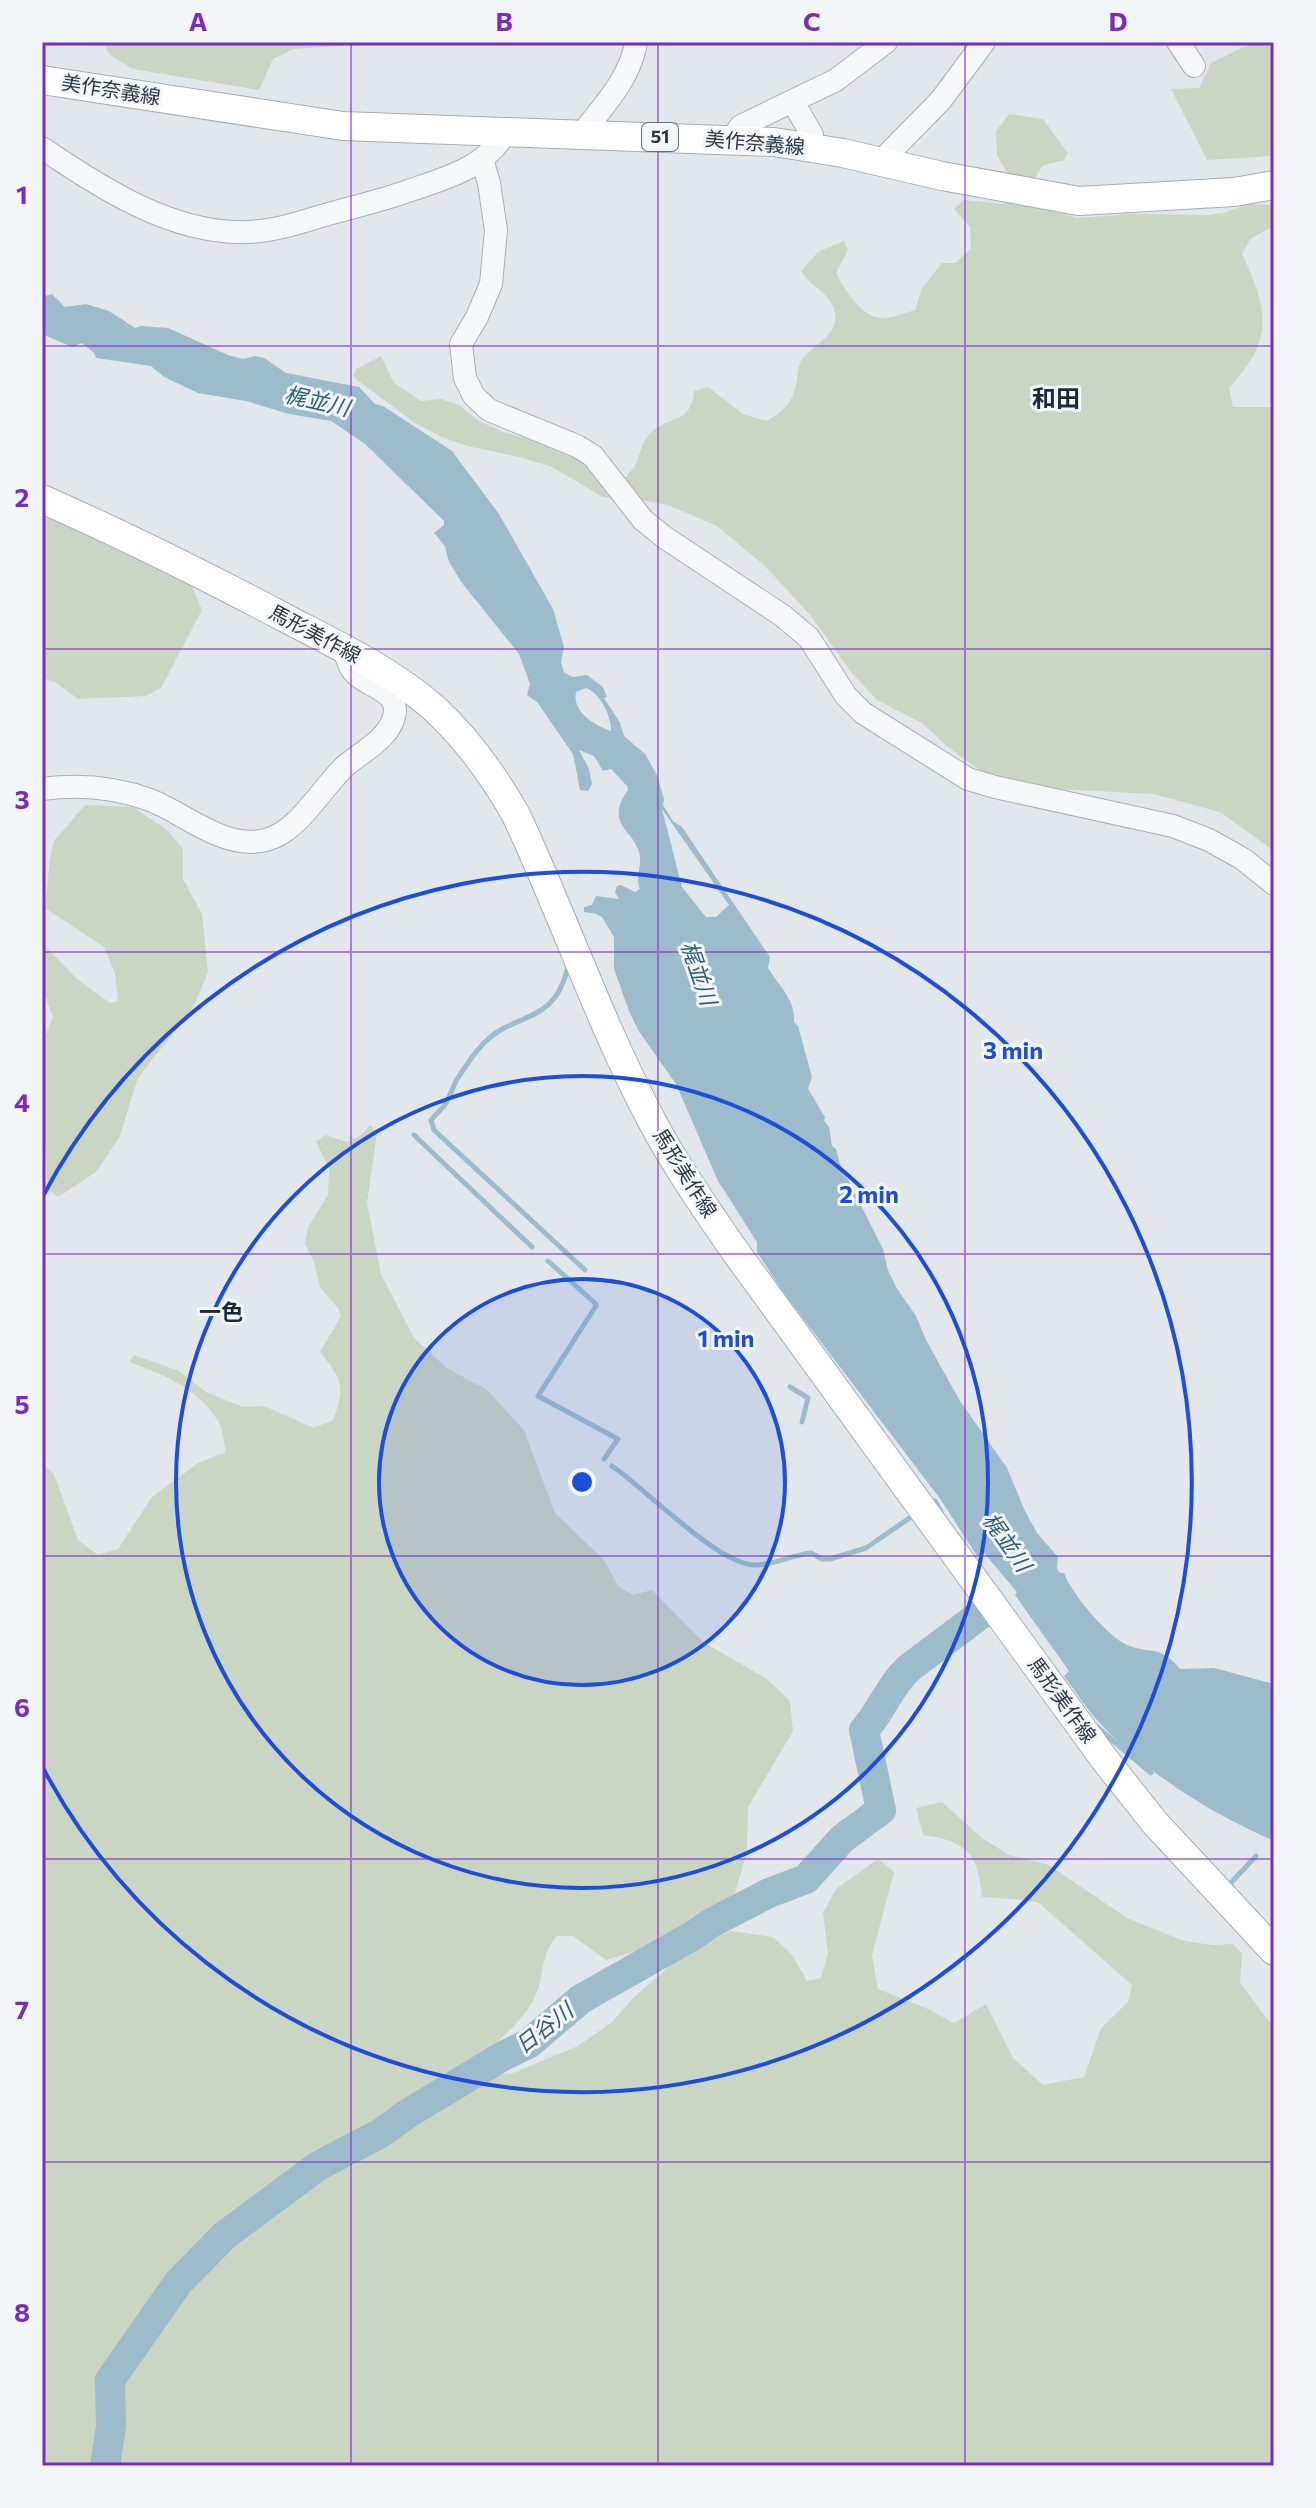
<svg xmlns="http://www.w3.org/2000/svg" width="1316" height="2508" font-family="Commissioner,'Noto Sans JP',sans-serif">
<rect width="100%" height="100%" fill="#e2e7eb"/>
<path fill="#cbd5c3" d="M 103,42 L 354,42 L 351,45 L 294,49 L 273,59 L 259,90 L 133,69 L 110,55 Z
M 1254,42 L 1274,42 L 1274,156 L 1207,160 L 1171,89 L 1199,88 L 1211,63 Z
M 1009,114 L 1043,119 L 1068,153 L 1064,160 L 1042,166 L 1033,182 L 1049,209 L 1077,218 L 1131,214 L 1207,215 L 1224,213 L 1248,204 L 1274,205 L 1274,226 L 1250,239 L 1242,254 C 1269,312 1274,339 1229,388 L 1233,407 L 1274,407 L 1274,851 L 1220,812 L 1153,794 L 1056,789 L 981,771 L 949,748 L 922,723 L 877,700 L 851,672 L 811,616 L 766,567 L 717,526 L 668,505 L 637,499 L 603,497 L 552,467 L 519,457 L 467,446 L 442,437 L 415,423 L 353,377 L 356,369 L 381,356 L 394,383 L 421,401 L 441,399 L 459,405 L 479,421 L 503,432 L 555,446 L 588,465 L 623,480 C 627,475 632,471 635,465 C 640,456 641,444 648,436 C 666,414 691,427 694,391 L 708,387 L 743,414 L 766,421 C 784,412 794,401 797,379 C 798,374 798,366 801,361 C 811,345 840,335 835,313 C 830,291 811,288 801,271 L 818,252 L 844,241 L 848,250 L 836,273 C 845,290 861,317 882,318 C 893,318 905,313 915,310 L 922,288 L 942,263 L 955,263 L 971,249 L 970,227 L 954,209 L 964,200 L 1004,204 L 1010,178 L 997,155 L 996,131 Z
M 42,514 L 192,586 L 202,610 L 161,688 L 146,696 L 78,699 L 55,682 L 42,678 Z
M 85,805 L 133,807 L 167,830 L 183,849 L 183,879 L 202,914 L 208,972 L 193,1008 L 138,1078 L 119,1138 L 96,1172 L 58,1197 L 48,1190 L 45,1142 L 42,1137 L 42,1043 L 53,1017 L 46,998 L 42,997 L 42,946 L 44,945 L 77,979 L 110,1003 L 118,1001 L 115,974 L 104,947 L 45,908 L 50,858 L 54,841 Z
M 370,1125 L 377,1133 L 367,1203 L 381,1274 L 414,1338 L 447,1368 L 487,1390 L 524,1430 L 555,1513 L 604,1560 L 618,1586 L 633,1595 L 652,1590 L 703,1642 L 767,1679 L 790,1701 L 793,1731 L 748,1807 L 747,1853 L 735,1892 L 720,1909 L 645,1948 L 606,1960 L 573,1936 L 557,1936 C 541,1955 545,1967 538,1989 C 529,2017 501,2038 480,2056 L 481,2077 L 513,2073 L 578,2046 L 612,2022 L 633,1998 L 693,1946 L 731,1931 L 773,1937 L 792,1955 L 807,1981 L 821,1978 L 828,1953 L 823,1913 L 836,1889 L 878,1859 L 894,1872 L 872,1955 L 878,1989 L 928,2009 L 954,2023 L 986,2004 L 1013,2058 L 1043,2085 L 1084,2077 L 1101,2028 L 1128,2002 L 1132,1985 L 1039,1903 L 1026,1900 L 982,1897 C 978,1854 968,1841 923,1835 L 916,1808 L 942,1802 L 982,1838 L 1009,1855 L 1049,1865 L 1127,1918 L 1184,1941 L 1212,1945 L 1233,1944 L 1242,1954 L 1240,1982 L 1266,2018 L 1274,2025 L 1274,2466 L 42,2466 L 42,1463 L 54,1474 L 78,1540 L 98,1555 L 118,1549 L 152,1497 L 198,1463 L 226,1452 C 224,1443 223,1430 218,1421 C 199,1389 163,1374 129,1362 L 134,1355 L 179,1371 L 206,1392 L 243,1407 L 264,1406 L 314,1428 L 333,1420 C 346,1387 342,1379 320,1352 L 341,1316 L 338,1308 L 320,1287 L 314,1262 L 305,1244 L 308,1227 L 328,1195 L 329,1168 L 316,1142 L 326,1135 L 347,1142 L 361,1135 Z"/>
<path fill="#9cbccc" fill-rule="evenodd" d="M 52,294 L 65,307 L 86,304 L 109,311 L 135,328 L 141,326 L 168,328 L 228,355 L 243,359 L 255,356 L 264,358 L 286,373 L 359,387 L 375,404 L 383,406 L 452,451 L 499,514 L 553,609 L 564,647 L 561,662 L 564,673 L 573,677 L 587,675 L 603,687 L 607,697 L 604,698 L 620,723 L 624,736 L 645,754 L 657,775 L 664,799 L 663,805 L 673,821 L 682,827 L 770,957 L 768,968 C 779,986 796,1000 794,1022 L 798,1026 L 812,1077 L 808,1089 L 825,1117 L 824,1121 L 829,1127 L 832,1146 L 836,1149 L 840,1164 L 883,1249 L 888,1270 L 896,1287 L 916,1316 L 926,1340 L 960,1401 L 1007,1468 L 1025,1511 L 1037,1533 L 1058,1557 L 1057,1569 L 1060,1573 L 1064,1573 C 1071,1593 1106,1634 1125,1644 C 1151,1656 1159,1643 1180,1669 L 1214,1668 L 1274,1684 L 1274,1841 C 1209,1812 1146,1774 1097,1720 C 1085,1707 1075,1690 1064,1676 L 1069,1671 L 1015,1595 L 1017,1592 L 984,1553 L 977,1556 L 941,1500 L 783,1292 L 757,1252 L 757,1242 L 718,1181 L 676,1084 L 638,1030 L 629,1011 L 614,969 L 614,937 L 602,917 L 596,914 L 584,912 L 584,907 L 592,905 L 596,896 L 619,899 L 615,892 L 617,886 L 621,885 L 635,892 L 640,889 C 635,878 641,870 640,858 C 638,830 602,827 628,790 L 627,786 L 611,769 L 603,771 L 594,756 L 579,750 L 589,769 L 592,784 L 588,791 L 580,790 L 573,754 L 537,702 L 527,695 L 530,684 L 519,654 L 462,583 L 449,562 L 445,546 L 434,533 L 444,525 L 444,521 L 365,444 L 331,421 L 289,414 L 246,401 L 198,393 L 164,377 L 151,366 L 96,358 L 94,353 L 82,343 L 72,347 L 42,334 L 42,297 ZM 586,688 C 600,693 612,717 611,731 C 594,725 572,712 576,692 ZM 662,809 L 729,905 L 716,917 L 706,917 L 682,887 Z"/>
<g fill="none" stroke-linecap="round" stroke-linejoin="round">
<path stroke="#9cbccc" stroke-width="5" d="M 568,966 C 555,1026 515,1011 484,1043 C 474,1053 465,1067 458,1078 C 452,1087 450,1098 444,1106 C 440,1111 435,1115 431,1120 L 434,1130 L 585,1270
M 414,1135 L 532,1247
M 548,1261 L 596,1304 L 596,1306 L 538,1396 L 618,1439 L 604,1459
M 790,1387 L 808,1398 L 802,1422
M 612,1466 C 645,1488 721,1568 757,1565 C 775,1564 793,1555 811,1553 L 822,1559 L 830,1559 L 866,1548 L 914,1515
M 935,1501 L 941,1512
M 1097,1727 L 1151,1773
M 1228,1886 L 1256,1856"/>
<path stroke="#9cbccc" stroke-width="30" d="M 105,2466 L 111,2426 L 110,2380 L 178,2283 L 224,2236 L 318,2166 L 381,2133 L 407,2114 L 503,2056 L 528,2044 L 581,1999 L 694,1935 L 711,1923 L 769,1893 L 806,1879 L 842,1839 L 881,1810 L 864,1730 C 882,1711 889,1686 909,1668 L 981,1614"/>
<defs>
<path id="minor" d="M 1178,42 L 1194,66
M 793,102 L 812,135 L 811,147
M 581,135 C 602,107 631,78 636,42
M 731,139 L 741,126 L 836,80 L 886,42
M 42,148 C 101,188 173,235 248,232 C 277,231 304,221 332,213 C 357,206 383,200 408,191 C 443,179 486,168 505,133
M 482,159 L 489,183 L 496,230 L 491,284 L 477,317 L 461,344 L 465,378 L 474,396 L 489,410 L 577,446 L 593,456 L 643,520 L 664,537 L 783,616 L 809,638 L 846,696 L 863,713 L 968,779 L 995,787 L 1173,826 L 1209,840 L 1243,859 L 1274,884
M 886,163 L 888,154 L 941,100 L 984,42
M 42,789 C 80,784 114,787 150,800 C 189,815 235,860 280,834 C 303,821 324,787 343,768 C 360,752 393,738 395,711 C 396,689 363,685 353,671 C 348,665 346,656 344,648"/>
<path id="major" d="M 42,80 L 343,126 L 774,142 L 843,153 L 942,176 L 1079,201 L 1234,192 L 1274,185
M 42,499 C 126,536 208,577 289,620 C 339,646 392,671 435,709 C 468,740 494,776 516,815 C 564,917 600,1024 653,1123 C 676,1166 704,1206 732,1247 L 1105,1760 L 1155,1823 L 1274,1951"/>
</defs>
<use href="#minor" stroke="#a7afb6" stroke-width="24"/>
<use href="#major" stroke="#a1aeb7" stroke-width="30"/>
<use href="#minor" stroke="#f5f7f9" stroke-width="22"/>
<use href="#major" stroke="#fff" stroke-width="28"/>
</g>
<path fill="none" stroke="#7b2cbf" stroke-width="2" stroke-opacity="0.55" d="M 351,42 L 351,2466M 658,42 L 658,2466M 965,42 L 965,2466M 42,346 L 1274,346M 42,649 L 1274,649M 42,952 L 1274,952M 42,1254 L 1274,1254M 42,1556 L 1274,1556M 42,1859 L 1274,1859M 42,2162 L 1274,2162"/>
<circle cx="582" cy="1482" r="203" fill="#1d4ed8" fill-opacity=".12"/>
<g fill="none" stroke="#1d4ed8" stroke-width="4">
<circle cx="582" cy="1482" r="203"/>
<circle cx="582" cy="1482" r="406"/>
<path d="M43 1196A610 610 0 1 1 43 1768"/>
</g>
<g text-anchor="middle" stroke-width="6" stroke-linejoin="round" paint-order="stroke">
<rect fill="#f2f6f8" stroke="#65717a" stroke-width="2" x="642" y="123" width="36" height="28" rx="6"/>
<g font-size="18" font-weight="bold" fill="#293844">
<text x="660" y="143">51</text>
</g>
<g font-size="20" fill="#293844" stroke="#f2f6f8">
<text transform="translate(111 90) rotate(9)" y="7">美作奈義線</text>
<text transform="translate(755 143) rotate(5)" y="7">美作奈義線</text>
<text transform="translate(315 634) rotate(28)" y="7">馬形美作線</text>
<text transform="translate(685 1173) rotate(58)" y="7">馬形美作線</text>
<text transform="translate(1062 1700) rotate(54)" y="7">馬形美作線</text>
</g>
<g font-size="22" font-style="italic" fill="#315f7a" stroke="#f2f6f8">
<text transform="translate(317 401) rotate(13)" y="8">梶並川</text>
<text transform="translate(699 973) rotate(71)" y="8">梶並川</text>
<text transform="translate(1007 1542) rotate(55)" y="8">梶並川</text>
<text transform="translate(544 2028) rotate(-38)" y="8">日谷川</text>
</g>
<g font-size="22" font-weight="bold" fill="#1b2935" stroke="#f2f6f8">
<text x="221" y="1320">一色</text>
</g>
<g font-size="24" font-weight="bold" fill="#1b2935" stroke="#f2f6f8">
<text x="1056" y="407">和田</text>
</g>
</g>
<circle cx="582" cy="1482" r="12" fill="#1d4ed8" stroke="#f2f6f8" stroke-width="4"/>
<g font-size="24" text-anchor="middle" font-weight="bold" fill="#1d4ed8" stroke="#f2f6f8" stroke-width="6" stroke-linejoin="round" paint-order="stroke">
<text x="1013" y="1059">3 min</text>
<text x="869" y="1203">2 min</text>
<text x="726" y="1347">1 min</text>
</g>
<rect width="1316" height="2508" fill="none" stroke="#f2f6f8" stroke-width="88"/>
<rect x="44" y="44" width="1228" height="2420" fill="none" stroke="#7b2cbf" stroke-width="3"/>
<g font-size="26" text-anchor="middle" font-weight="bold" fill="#7b2cbf">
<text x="198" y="31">A</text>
<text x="504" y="31">B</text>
<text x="812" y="31">C</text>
<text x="1118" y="31">D</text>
<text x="22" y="204">1</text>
<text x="22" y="507">2</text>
<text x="22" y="809">3</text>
<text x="22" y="1112">4</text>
<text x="22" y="1414">5</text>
<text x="22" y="1717">6</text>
<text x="22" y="2019">7</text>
<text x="22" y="2322">8</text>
</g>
</svg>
